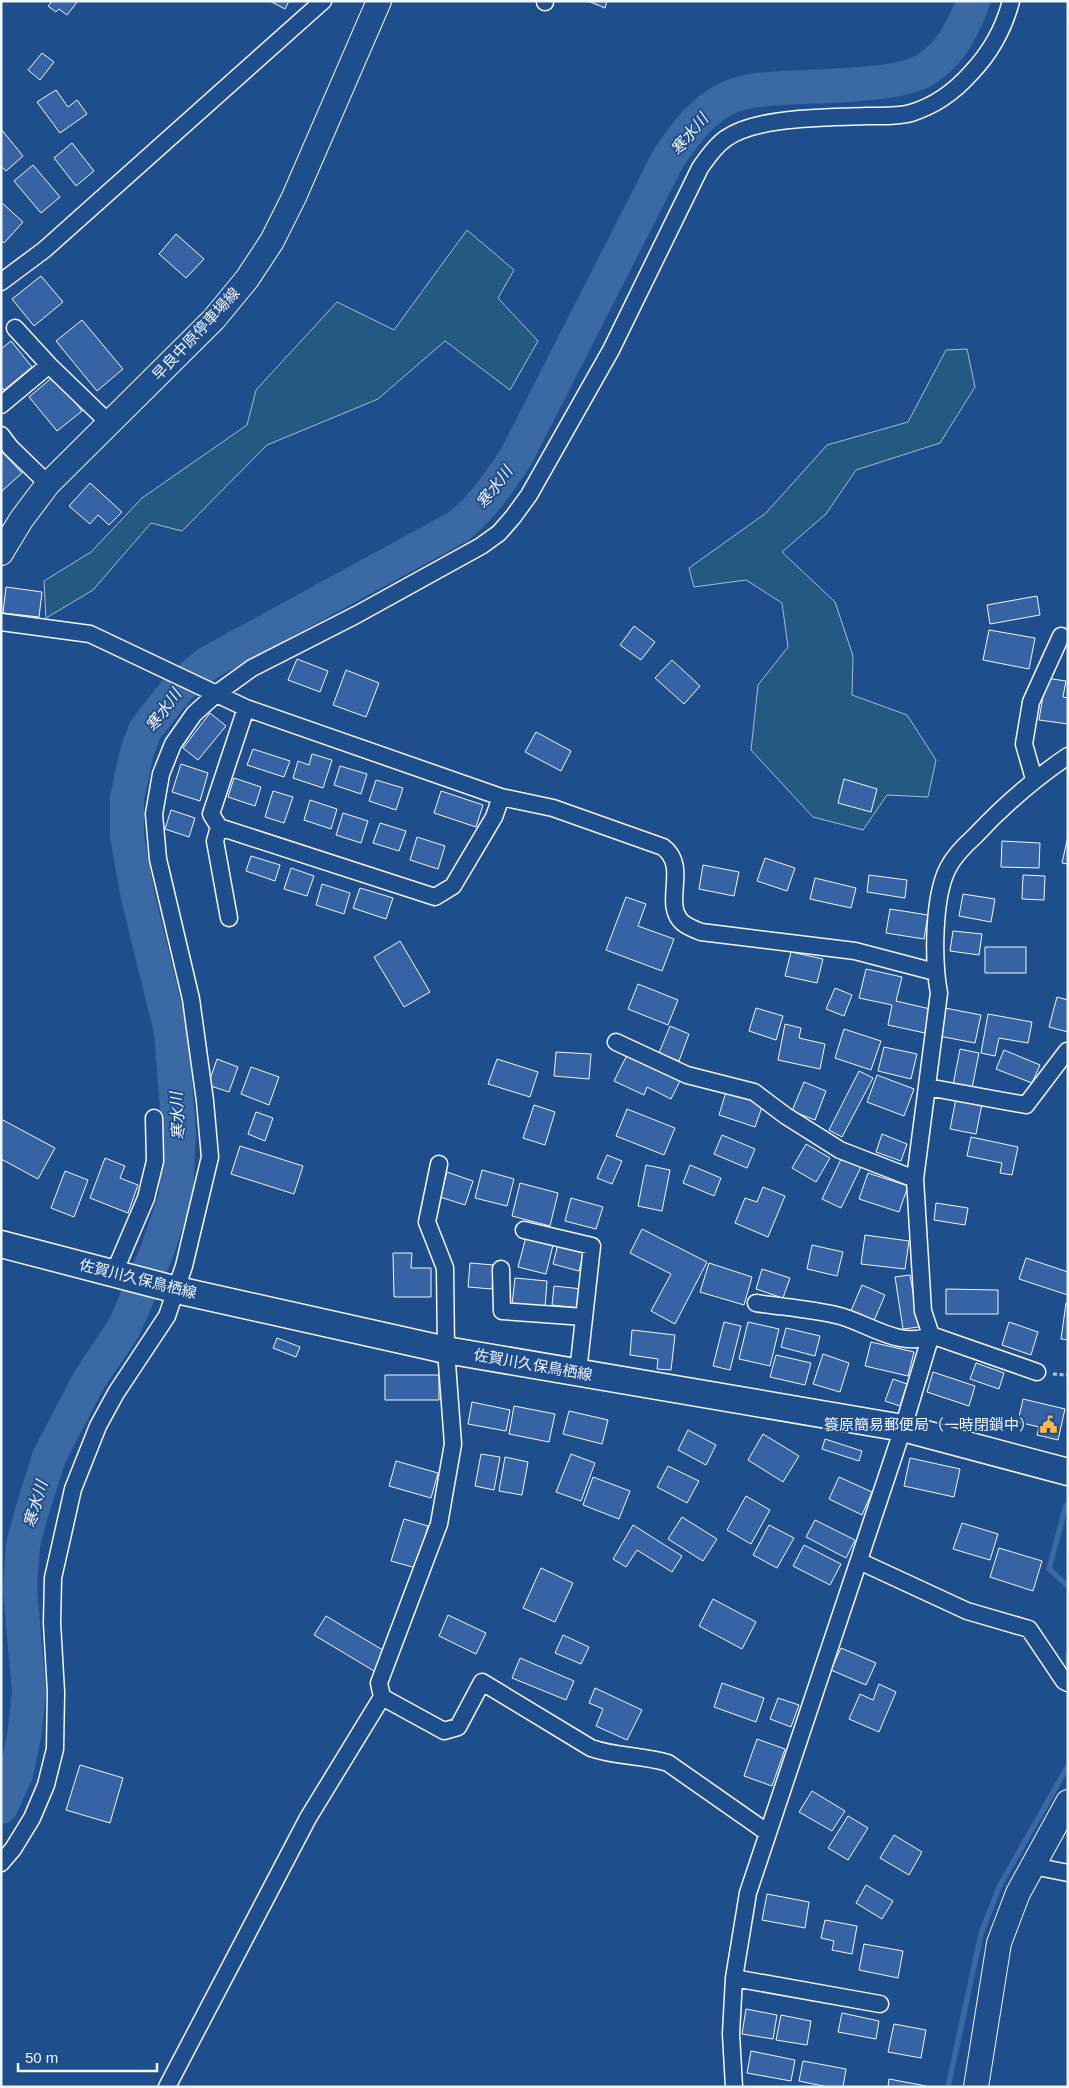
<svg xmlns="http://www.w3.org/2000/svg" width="1069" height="2088" font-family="Helvetica,'Noto Sans JP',sans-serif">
<rect width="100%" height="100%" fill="#1f4e8c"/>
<path fill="#245a82" stroke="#a8bbd7" d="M 467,230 L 514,270 L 498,298 L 538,341 L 510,390 L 445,341 L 378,399 L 267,445 L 182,531 L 151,523 L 93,590 L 46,618 L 44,581 L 91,552 L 142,498 L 247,425 L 256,390 L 337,302 L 394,330 Z
M 967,349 L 975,387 L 940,443 L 856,470 L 826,514 L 782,552 L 835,602 L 853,656 L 852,695 L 907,715 L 936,760 L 928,797 L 887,795 L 863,830 L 813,817 L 751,750 L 758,685 L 788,647 L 782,603 L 746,580 L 694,587 L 689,568 L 766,513 L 827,445 L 908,422 L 946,350 Z"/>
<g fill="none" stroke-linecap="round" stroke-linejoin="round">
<path stroke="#3b69a3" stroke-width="5.5" d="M 1066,1505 L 1049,1569 L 1068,1586
M 1068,1654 L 1068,1669
M 948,2087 L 981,1934 L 999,1887 L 1068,1766"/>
<path stroke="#3b69a3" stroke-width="34" d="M 1,1807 L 16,1774 L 24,1737 L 29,1692 L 20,1589 L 23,1545 L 32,1511 L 49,1457 L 89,1380 L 124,1328 L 156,1254 L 176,1196 L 179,1133 L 171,1032 L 138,897 L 127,837 L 127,798 L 137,752 L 145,730 L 178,688 L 208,663 L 459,526 C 483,506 499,483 516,457 L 669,157 C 686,133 701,111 728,98 C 745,90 765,89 784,88 C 817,86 897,86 923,71 C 939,62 953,46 961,29 C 965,20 971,11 973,1"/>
</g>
<path fill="#3563a3" stroke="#f2f6ff" d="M 49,1 L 78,1 L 67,15 L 59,9 L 56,12 L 48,6 L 51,3 Z
M 270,1 L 289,1 L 285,9 Z
M 588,1 L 607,1 L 605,8 Z
M 42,53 L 54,62 L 40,80 L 28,70 Z
M 56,90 L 68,107 L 77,100 L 87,114 L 60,133 L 37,102 Z
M 1,129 L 23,156 L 6,171 L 1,166 Z
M 72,143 L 94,171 L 76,186 L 54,158 Z
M 33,165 L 60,197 L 41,213 L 14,181 Z
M 1,202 L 23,222 L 4,243 L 1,240 Z
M 176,234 L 204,259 L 186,278 L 159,254 Z
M 41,276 L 63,302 L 34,326 L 12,299 Z
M 82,320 L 123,369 L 97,391 L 56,341 Z
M 11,341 L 32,367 L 4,390 L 1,386 L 1,349 Z
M 54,376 L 82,411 L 57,431 L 29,397 Z
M 1,451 L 22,473 L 1,492 Z
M 90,483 L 122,512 L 109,525 L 98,515 L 90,524 L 69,506 Z
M 6,587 L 42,592 L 39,617 L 3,613 Z
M 1037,596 L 1040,615 L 990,624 L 987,605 Z
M 634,626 L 655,642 L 641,660 L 620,645 Z
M 989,630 L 1035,638 L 1029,669 L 983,660 Z
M 297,659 L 328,671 L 320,692 L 288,680 Z
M 672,660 L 700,686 L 684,704 L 655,678 Z
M 346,670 L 379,683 L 366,717 L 333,705 Z
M 1046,678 L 1066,681 L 1063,697 L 1068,698 L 1068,724 L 1039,720 Z
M 210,713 L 226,726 L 198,760 L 183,748 Z
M 536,732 L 571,751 L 561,771 L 525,752 Z
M 253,749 L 290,761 L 284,777 L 247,765 Z
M 312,754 L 332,760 L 323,788 L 293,778 L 298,761 L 309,765 Z
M 181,764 L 208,773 L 200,801 L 172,792 Z
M 340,766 L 367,774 L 361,794 L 334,785 Z
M 234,778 L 261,787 L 255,806 L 228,797 Z
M 844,779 L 877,789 L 871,812 L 838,803 Z
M 376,780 L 403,788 L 396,810 L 369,801 Z
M 273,791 L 293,797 L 284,823 L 265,817 Z
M 441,791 L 483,805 L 476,827 L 434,813 Z
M 310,800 L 337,809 L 331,829 L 304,820 Z
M 171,810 L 195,818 L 189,837 L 165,829 Z
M 343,813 L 368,821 L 361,843 L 336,835 Z
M 380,823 L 406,831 L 399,851 L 373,843 Z
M 1068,836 L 1068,864 L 1062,863 Z
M 417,837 L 445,846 L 438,869 L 410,860 Z
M 1002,841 L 1040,843 L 1039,868 L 1001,867 Z
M 251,856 L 280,865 L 275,881 L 246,871 Z
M 765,858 L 795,868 L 787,891 L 757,881 Z
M 703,865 L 739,872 L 734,896 L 699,889 Z
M 291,868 L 314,876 L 307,896 L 284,889 Z
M 869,875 L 907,880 L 905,898 L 867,892 Z
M 1023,875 L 1045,876 L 1044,900 L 1022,899 Z
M 815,878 L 856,888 L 851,908 L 810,899 Z
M 322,884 L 350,893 L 344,914 L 316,905 Z
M 360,888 L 393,898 L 386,919 L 353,908 Z
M 963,894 L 995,899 L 991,922 L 959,916 Z
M 626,897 L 646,904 L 638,926 L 674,939 L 662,971 L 606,950 Z
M 890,909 L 928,915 L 924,939 L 886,933 Z
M 953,931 L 982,934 L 979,955 L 950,951 Z
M 400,941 L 430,992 L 404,1007 L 374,957 Z
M 985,947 L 1026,947 L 1026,973 L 985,973 Z
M 791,952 L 823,959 L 817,983 L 785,976 Z
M 866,969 L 902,977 L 896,1001 L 930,1009 L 925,1033 L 888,1025 L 892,1005 L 859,998 Z
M 638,984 L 678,1000 L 668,1025 L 628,1009 Z
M 835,988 L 852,995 L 844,1016 L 826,1009 Z
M 1057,997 L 1068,1000 L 1068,1032 L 1049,1027 Z
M 756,1008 L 783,1016 L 776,1040 L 749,1031 Z
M 945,1008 L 981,1015 L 975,1043 L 939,1036 Z
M 988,1014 L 1032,1022 L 1028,1043 L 999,1038 L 995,1056 L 981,1053 Z
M 785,1024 L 801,1028 L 799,1038 L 825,1044 L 820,1069 L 778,1060 Z
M 670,1026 L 689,1034 L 679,1061 L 659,1053 Z
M 844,1029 L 881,1041 L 871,1070 L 835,1058 Z
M 884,1047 L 917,1054 L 911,1079 L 878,1071 Z
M 960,1049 L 979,1053 L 972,1088 L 953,1085 Z
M 1004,1050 L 1040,1065 L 1032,1083 L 996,1069 Z
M 556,1052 L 591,1054 L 589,1079 L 554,1076 Z
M 627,1055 L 680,1081 L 671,1099 L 647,1087 L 644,1095 L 614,1081 Z
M 217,1059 L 238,1067 L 229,1092 L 208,1085 Z
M 497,1059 L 538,1072 L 530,1097 L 488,1084 Z
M 251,1067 L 279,1077 L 269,1105 L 241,1094 Z
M 859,1071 L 873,1078 L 842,1137 L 829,1130 Z
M 877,1075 L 914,1089 L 904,1116 L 867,1102 Z
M 804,1082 L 826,1091 L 815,1120 L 792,1111 Z
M 726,1092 L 763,1104 L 755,1127 L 719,1115 Z
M 956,1099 L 982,1104 L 976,1134 L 950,1129 Z
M 534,1105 L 555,1112 L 545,1145 L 523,1138 Z
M 627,1109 L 675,1128 L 664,1155 L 616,1136 Z
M 256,1112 L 273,1118 L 265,1141 L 248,1134 Z
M 1,1119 L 55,1148 L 38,1179 L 1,1159 Z
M 882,1134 L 907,1144 L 901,1161 L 876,1152 Z
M 722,1135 L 755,1149 L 747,1168 L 714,1154 Z
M 971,1137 L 1018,1147 L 1012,1175 L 1000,1173 L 1002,1163 L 967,1156 Z
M 806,1144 L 830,1158 L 816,1182 L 792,1168 Z
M 240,1146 L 303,1166 L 294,1194 L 231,1174 Z
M 607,1155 L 622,1161 L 612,1184 L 597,1178 Z
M 842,1157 L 861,1167 L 841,1208 L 822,1199 Z
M 105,1158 L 125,1166 L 120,1178 L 138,1185 L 128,1213 L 90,1198 Z
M 646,1165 L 670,1170 L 662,1211 L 638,1206 Z
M 690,1165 L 721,1178 L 714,1196 L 683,1183 Z
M 482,1170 L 514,1179 L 507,1206 L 475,1198 Z
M 65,1171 L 88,1180 L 74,1217 L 51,1208 Z
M 447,1172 L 473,1181 L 465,1205 L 440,1197 Z
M 868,1173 L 908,1186 L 899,1212 L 859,1199 Z
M 520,1183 L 558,1193 L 550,1226 L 512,1216 Z
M 763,1187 L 785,1196 L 768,1237 L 735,1223 L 745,1198 L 757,1202 Z
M 571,1198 L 603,1207 L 596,1229 L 565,1221 Z
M 936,1203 L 968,1208 L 965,1225 L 934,1220 Z
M 642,1229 L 707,1262 L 675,1324 L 651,1311 L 671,1274 L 630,1253 Z
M 865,1235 L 909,1241 L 905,1269 L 861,1264 Z
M 526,1237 L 553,1245 L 546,1274 L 518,1267 Z
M 558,1244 L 584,1251 L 579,1271 L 553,1264 Z
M 812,1245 L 843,1252 L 837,1276 L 807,1269 Z
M 393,1253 L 412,1253 L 411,1268 L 431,1268 L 431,1297 L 394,1297 Z
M 1026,1258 L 1068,1272 L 1068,1295 L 1019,1279 Z
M 470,1263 L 494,1265 L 492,1289 L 468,1287 Z
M 709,1263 L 752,1277 L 744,1305 L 700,1292 Z
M 762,1269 L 790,1278 L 783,1298 L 756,1289 Z
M 910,1275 L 919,1327 L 903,1329 L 895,1277 Z
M 515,1278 L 547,1281 L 545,1308 L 512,1305 Z
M 862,1285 L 885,1295 L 873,1323 L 850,1313 Z
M 554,1286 L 582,1289 L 580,1308 L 552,1305 Z
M 946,1289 L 998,1290 L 998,1314 L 946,1314 Z
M 1066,1303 L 1068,1303 L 1068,1340 L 1061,1339 Z
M 724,1322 L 741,1326 L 730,1370 L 713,1366 Z
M 748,1322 L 779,1329 L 770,1366 L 739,1359 Z
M 1009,1322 L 1038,1332 L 1031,1355 L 1002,1345 Z
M 786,1328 L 820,1336 L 815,1356 L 781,1347 Z
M 632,1330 L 675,1335 L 671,1370 L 657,1369 L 658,1359 L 630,1355 Z
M 277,1338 L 300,1347 L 296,1357 L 273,1348 Z
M 871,1342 L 914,1352 L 908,1376 L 865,1366 Z
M 823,1354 L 849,1363 L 840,1392 L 813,1384 Z
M 776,1355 L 811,1363 L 805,1385 L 770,1377 Z
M 976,1363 L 1004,1373 L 999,1389 L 970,1379 Z
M 933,1372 L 975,1386 L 969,1406 L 927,1392 Z
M 385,1375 L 439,1375 L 439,1400 L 385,1400 Z
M 893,1379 L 907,1384 L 900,1406 L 885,1401 Z
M 1023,1399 L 1065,1409 L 1058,1440 L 1037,1435 L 1039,1427 L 1018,1422 Z
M 472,1402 L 510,1410 L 506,1431 L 468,1424 Z
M 514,1406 L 555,1414 L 549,1442 L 509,1434 Z
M 569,1411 L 608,1420 L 602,1444 L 563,1434 Z
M 688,1430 L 716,1445 L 706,1465 L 678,1450 Z
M 763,1434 L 799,1456 L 783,1482 L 748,1460 Z
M 825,1439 L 862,1451 L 859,1461 L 822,1449 Z
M 481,1454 L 500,1457 L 494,1490 L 475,1486 Z
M 571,1454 L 595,1463 L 581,1501 L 556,1492 Z
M 505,1457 L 528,1462 L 522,1495 L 499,1491 Z
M 910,1458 L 960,1469 L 954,1497 L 904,1486 Z
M 396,1461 L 438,1473 L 431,1498 L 389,1486 Z
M 668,1466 L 699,1481 L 687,1503 L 657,1487 Z
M 593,1477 L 630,1491 L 619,1519 L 583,1505 Z
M 839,1477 L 872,1492 L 862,1515 L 829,1499 Z
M 746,1496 L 770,1510 L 751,1544 L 727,1530 Z
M 682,1517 L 717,1539 L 703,1561 L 668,1539 Z
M 404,1519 L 428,1526 L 416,1568 L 391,1561 Z
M 815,1520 L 855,1540 L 846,1558 L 806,1537 Z
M 962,1523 L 998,1534 L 990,1560 L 953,1549 Z
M 633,1525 L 682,1556 L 672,1572 L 637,1550 L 626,1567 L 613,1559 Z
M 769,1525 L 794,1538 L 777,1568 L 753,1555 Z
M 804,1545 L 841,1564 L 830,1585 L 793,1566 Z
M 999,1548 L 1042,1561 L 1033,1591 L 990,1577 Z
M 541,1568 L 573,1583 L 555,1622 L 523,1608 Z
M 713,1599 L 756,1622 L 742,1649 L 699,1626 Z
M 448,1615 L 486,1633 L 476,1654 L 439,1636 Z
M 326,1616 L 386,1652 L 374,1671 L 314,1635 Z
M 563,1635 L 589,1647 L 581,1664 L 555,1653 Z
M 841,1648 L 876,1663 L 866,1685 L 831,1670 Z
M 520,1658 L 574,1681 L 566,1700 L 512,1678 Z
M 722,1683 L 764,1698 L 756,1722 L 714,1707 Z
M 879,1684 L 896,1692 L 879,1732 L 849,1719 L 860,1694 L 873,1700 Z
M 595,1688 L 642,1710 L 627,1740 L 596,1726 L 603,1709 L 589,1703 Z
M 778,1698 L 799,1705 L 791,1727 L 770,1719 Z
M 757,1739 L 785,1749 L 772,1786 L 744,1776 Z
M 80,1765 L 123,1778 L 110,1823 L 66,1810 Z
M 812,1791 L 845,1811 L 832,1831 L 799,1812 Z
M 848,1816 L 868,1828 L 848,1860 L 828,1848 Z
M 894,1835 L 922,1852 L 909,1875 L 880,1858 Z
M 866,1885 L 893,1901 L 882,1919 L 856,1903 Z
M 767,1894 L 809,1902 L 805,1928 L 762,1920 Z
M 825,1920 L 857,1926 L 852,1954 L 832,1950 L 834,1941 L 821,1938 Z
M 864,1944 L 903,1951 L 898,1978 L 859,1970 Z
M 746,2009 L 777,2015 L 773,2039 L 742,2034 Z
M 842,2013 L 879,2021 L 876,2039 L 838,2032 Z
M 781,2015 L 811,2021 L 807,2045 L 776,2040 Z
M 894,2024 L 926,2030 L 921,2058 L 888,2052 Z
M 751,2051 L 795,2060 L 791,2081 L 747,2073 Z
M 803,2061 L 846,2069 L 843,2087 L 828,2087 L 799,2081 Z
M 889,2079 L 926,2086 L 926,2087 L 888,2087 Z"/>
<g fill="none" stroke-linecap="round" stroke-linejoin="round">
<defs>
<path id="street" d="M 545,2 L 545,1
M 1,282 L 44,250 L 323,1
M 15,328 L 49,365 L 109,423
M 1,405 L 49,365
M 1,435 L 10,447 L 48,484
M 1,622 L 90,634 L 246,708 L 501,797 L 553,808 L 663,847 C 690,867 661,904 683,923 C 688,927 696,930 701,932 L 855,951 L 935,972
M 246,708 L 211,814 L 219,827 L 435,897 L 453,886 L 494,817 L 501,797
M 1034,779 L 1024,744 L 1031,702 L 1061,636
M 219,827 L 215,841 L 229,918
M 616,1042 L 687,1075 L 754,1092 L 786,1116 L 840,1150 L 915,1179
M 927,1087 L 1026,1105 L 1067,1051
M 524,1230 L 592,1246 L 578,1372
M 501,1269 L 502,1311 L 584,1317
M 114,1273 L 146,1198 L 155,1161 L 154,1118
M 756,1303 C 782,1307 810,1309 836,1315 C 865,1321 900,1350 931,1335 L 1037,1372
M 859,1561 L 967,1611 L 1029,1629 L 1064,1681 L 1068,1683
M 382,1697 L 379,1683 L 439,1524 L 453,1444 L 446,1350 L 445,1268 L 427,1222 L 439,1164
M 1,1863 L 13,1849 L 32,1818 L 46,1785 L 55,1749 L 56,1692 L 52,1623 L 53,1578 L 73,1489 L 98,1426 L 116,1393 L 167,1316 L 184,1266 L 210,1157 L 205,1101 L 191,999 L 158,859 L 154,814 L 161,774 L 173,744 L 194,714 L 216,694 L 252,668 L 356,615 L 481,546 L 499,533 L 513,517 L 529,495 L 611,350 L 700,168 C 707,158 714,147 725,139 C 757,116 827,118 866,116 C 880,116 897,117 911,113 C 934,106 955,91 971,73 C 990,53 1004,28 1011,1
M 1033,1866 L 1068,1873
M 734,1978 L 880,2004
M 167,2087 L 308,1818 L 382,1697 L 444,1731 L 458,1727 L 482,1682 L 591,1748 C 616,1757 643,1755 668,1763 L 768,1833
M 734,2087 L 731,2034 L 734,1978 L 748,1893 L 903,1428 L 931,1335 L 923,1311 L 915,1179 L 939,993 C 933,961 933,897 948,868 C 954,856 965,845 975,836 C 1003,806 1034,779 1068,756"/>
<path id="secondary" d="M 1,553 L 21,520 L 48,484 L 214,319 L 247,279 L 272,241 L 294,197 L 379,1
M 976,2087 L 999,1943 L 1018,1893 L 1068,1802"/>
<path id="primary" d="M 1,1244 L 177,1290 L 446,1350 L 903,1428 L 1068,1472"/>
</defs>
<use href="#street" stroke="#f2f6ff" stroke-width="19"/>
<use href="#secondary" stroke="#f2f6ff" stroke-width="26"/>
<use href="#primary" stroke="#f2f6ff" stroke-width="29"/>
<path stroke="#b3c4dc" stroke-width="3" stroke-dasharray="4 2.5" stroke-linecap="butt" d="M 1053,1374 L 1068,1375"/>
<use href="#street" stroke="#1f4e8c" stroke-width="16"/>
<use href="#secondary" stroke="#1f4e8c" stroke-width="24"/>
<use href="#primary" stroke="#1f4e8c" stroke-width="26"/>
</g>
<defs>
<symbol id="civic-bare" viewBox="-9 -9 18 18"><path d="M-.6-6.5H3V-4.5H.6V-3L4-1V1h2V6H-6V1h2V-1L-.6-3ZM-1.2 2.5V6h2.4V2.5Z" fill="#ffb74d" stroke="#1f4e8c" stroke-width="2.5" paint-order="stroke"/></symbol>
</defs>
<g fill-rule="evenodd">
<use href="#civic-bare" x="1036" y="1412" width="25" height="25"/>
</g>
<g text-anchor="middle" stroke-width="4" stroke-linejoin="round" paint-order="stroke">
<g font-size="15" fill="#f2f6ff" stroke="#1f4e8c">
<text transform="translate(196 334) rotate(-47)" y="5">早良中原停車場線</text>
<text transform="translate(138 1279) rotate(14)" y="5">佐賀川久保鳥栖線</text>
<text transform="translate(533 1365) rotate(10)" y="5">佐賀川久保鳥栖線</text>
</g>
<g font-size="15" fill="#f2f6ff" stroke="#1f4e8c" text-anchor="end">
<text x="1034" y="1430">簑原簡易郵便局（一時閉鎖中）</text>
</g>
<g font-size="16" font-style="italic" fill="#f2f6ff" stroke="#1f4e8c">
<text transform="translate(689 134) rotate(-50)" y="6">寒水川</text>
<text transform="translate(494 487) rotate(-53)" y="6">寒水川</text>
<text transform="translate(163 710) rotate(-54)" y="6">寒水川</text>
<text transform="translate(177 1116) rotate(-93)" y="6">寒水川</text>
<text transform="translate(35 1504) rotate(-74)" y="6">寒水川</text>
</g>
</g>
<rect width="1069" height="2088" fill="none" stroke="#f2f6ff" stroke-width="5"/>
<path d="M18 2063v8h139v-8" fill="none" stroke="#f2f6ff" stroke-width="2.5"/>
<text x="25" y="2063" font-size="15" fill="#f2f6ff" stroke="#1f4e8c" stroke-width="4" paint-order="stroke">50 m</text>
</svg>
